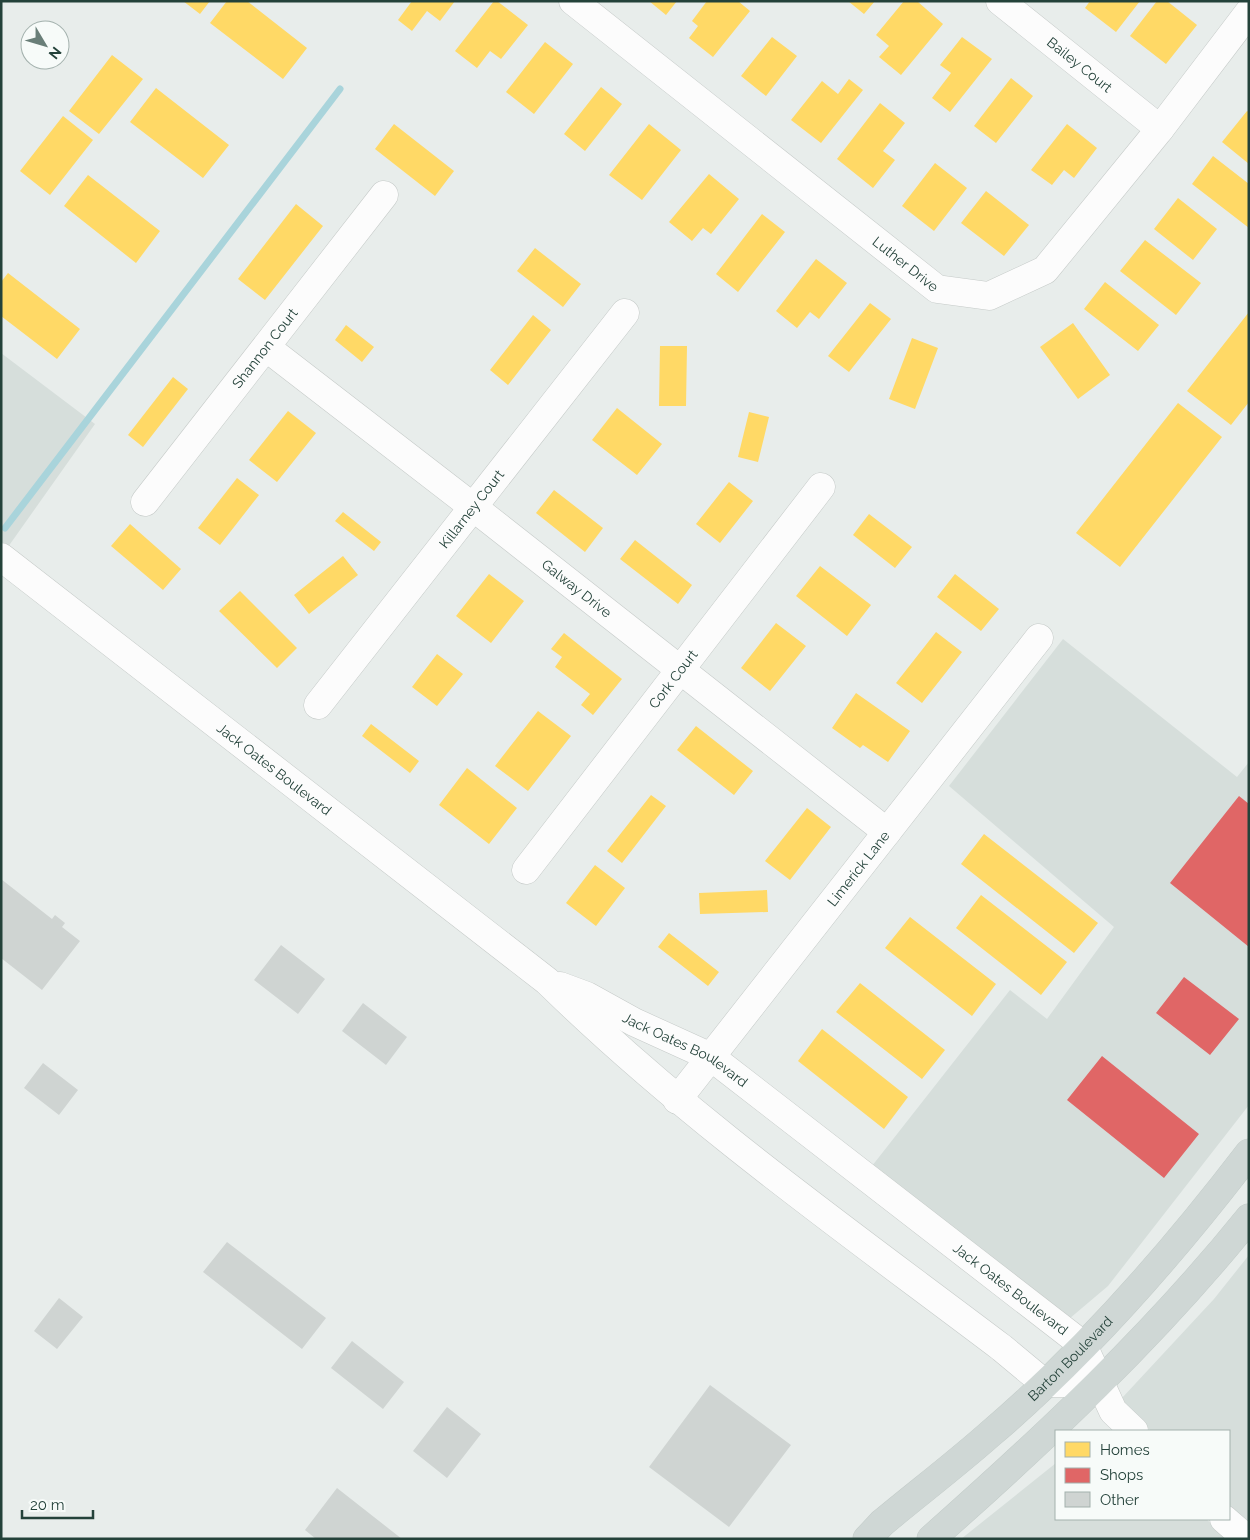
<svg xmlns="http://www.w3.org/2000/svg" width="1250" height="1540" font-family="Raleway,sans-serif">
<rect width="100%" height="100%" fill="#e8edeb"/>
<path fill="#d6dedb" d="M 1,353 L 95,424 L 8,547 L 1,541 Z
M 1063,639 L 1237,777 L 1249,762 L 1249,1105 L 1108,1286 L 1069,1319 L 872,1166 L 1010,990 L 1047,1019 L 1114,927 L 949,786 Z
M 1249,1255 L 1249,1524 L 1229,1506 L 1229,1431 L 1151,1431 L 1124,1404 L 1122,1398 L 1214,1299 Z
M 1056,1463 L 1056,1519 L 1206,1519 L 1229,1539 L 961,1539 Z"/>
<path fill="#ffd966" d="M 183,1 L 210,1 L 200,14 Z
M 227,1 L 247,1 L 307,48 L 283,79 L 210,23 Z
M 412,1 L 455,1 L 440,21 L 427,11 L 412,31 L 398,20 Z
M 494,1 L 497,1 L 528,25 L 501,59 L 490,51 L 477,68 L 455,51 Z
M 649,1 L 677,1 L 666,15 Z
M 707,1 L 738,1 L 750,11 L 713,57 L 689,38 L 698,26 L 692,21 Z
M 848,1 L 875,1 L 864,14 Z
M 904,1 L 917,1 L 943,24 L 901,75 L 879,57 L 889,46 L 876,35 Z
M 1090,1 L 1140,1 L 1116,32 L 1085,8 Z
M 1157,1 L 1167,1 L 1197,25 L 1166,64 L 1130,36 Z
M 772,37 L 797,56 L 766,96 L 741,76 Z
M 962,37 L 992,59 L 950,112 L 932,98 L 951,73 L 940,65 Z
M 545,42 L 573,64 L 534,114 L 506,92 Z
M 112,55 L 143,79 L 99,134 L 69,111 Z
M 1011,78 L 1033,96 L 996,143 L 974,126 Z
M 849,79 L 863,90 L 821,143 L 791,120 L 822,81 L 838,94 Z
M 601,87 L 622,104 L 585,151 L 564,134 Z
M 156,88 L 229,145 L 203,178 L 130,122 Z
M 880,103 L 905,123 L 883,151 L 895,160 L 873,188 L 837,159 Z
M 1247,111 L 1249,112 L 1249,164 L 1222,142 Z
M 63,116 L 93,140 L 50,195 L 20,171 Z
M 394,124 L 454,171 L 435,196 L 375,149 Z
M 649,124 L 681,150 L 642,200 L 609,175 Z
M 1067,124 L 1097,148 L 1074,178 L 1064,170 L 1052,185 L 1031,170 Z
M 1213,156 L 1249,184 L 1249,228 L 1192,184 Z
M 935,163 L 967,188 L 934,231 L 902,206 Z
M 709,174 L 739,199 L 711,234 L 703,228 L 692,241 L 669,222 Z
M 88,175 L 160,231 L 136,263 L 64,206 Z
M 986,191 L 1029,225 L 1004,256 L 961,223 Z
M 1178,198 L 1217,229 L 1193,260 L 1154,229 Z
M 296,204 L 323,226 L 265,300 L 238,279 Z
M 762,214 L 785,232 L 738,292 L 716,274 Z
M 1145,240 L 1201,283 L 1176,315 L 1120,271 Z
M 535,248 L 581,284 L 563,307 L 517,271 Z
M 816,259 L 847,283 L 819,319 L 810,312 L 797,328 L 776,311 Z
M 8,273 L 80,329 L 57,359 L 1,316 L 1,282 Z
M 1105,282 L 1159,325 L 1138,351 L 1084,309 Z
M 870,303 L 891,319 L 849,372 L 828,356 Z
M 1249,312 L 1249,402 L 1231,425 L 1187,391 Z
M 533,315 L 551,330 L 508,385 L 490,370 Z
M 1073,323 L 1110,375 L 1078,399 L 1040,347 Z
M 346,325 L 374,347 L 362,362 L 335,340 Z
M 912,338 L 938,348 L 915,409 L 889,399 Z
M 660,346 L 687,346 L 686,406 L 659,406 Z
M 173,377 L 188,389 L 143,447 L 128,435 Z
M 1178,403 L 1222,437 L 1120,567 L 1076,533 Z
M 617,408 L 662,444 L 637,475 L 592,440 Z
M 288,411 L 316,433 L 277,482 L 249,460 Z
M 749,412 L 769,417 L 758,462 L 738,457 Z
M 237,478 L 259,495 L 220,545 L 198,528 Z
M 729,482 L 753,501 L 720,543 L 696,524 Z
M 554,490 L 603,528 L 585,552 L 536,513 Z
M 343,512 L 381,542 L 374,551 L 335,521 Z
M 869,514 L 912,547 L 895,568 L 853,535 Z
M 130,524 L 181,569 L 163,590 L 111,546 Z
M 635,540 L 692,585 L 678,604 L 620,559 Z
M 343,556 L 358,575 L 309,614 L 294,595 Z
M 820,566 L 871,605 L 847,636 L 796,596 Z
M 489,574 L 524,601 L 491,643 L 456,616 Z
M 955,574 L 999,609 L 981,631 L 937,597 Z
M 240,591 L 297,648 L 277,668 L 219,611 Z
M 776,623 L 806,646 L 770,691 L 741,668 Z
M 936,632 L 962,652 L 922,703 L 896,683 Z
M 564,633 L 622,679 L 593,715 L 581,705 L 590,694 L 555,667 L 562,657 L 551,649 Z
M 437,654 L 463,674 L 437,706 L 412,687 Z
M 856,693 L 910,731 L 888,762 L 863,745 L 860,748 L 832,728 Z
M 538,711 L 571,736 L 528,791 L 495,766 Z
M 371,724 L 419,761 L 410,773 L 362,736 Z
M 696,726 L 753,771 L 734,795 L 677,750 Z
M 467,768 L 517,808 L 489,844 L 439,805 Z
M 651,795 L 666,806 L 622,863 L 607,851 Z
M 807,808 L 831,827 L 790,880 L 765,861 Z
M 984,834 L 1098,923 L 1074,953 L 961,864 Z
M 595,865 L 625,888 L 596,926 L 566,903 Z
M 767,890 L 768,912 L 700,914 L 699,893 Z
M 981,895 L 1067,962 L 1041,995 L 956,928 Z
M 910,917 L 996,984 L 972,1016 L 885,948 Z
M 669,933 L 719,972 L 708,986 L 658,947 Z
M 860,983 L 945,1050 L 922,1079 L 836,1012 Z
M 822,1029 L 908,1097 L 884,1129 L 798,1061 Z"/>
<path fill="#e06666" d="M 1239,796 L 1249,804 L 1249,947 L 1170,883 Z
M 1184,977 L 1239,1019 L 1210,1055 L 1156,1013 Z
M 1102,1056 L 1199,1134 L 1164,1178 L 1067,1100 Z"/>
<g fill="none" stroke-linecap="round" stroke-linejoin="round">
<path stroke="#a9d4db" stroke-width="7" d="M 5,528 L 340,89"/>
</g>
<path fill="#cfd4d2" d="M 1,879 L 52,919 L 55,915 L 65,923 L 62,927 L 80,941 L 42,990 L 1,958 Z
M 281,945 L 325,979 L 298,1014 L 254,980 Z
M 363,1003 L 407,1037 L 386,1065 L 342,1031 Z
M 43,1063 L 78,1090 L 59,1115 L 24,1088 Z
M 227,1242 L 326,1318 L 302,1349 L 203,1272 Z
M 59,1298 L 83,1317 L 57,1349 L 34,1331 Z
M 352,1341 L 404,1382 L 383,1409 L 331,1368 Z
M 710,1385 L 791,1445 L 729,1527 L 649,1467 Z
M 447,1407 L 481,1434 L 447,1478 L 413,1451 Z
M 337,1488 L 402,1539 L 316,1539 L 305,1530 Z"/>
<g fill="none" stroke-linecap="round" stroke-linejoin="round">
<defs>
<g id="minor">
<path id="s1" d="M 573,1 L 937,289 L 989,296 L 1045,270 L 1160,129 L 1249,12"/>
<path id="s2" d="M 1000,1 L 1160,129"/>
<path id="s3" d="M 267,348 L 473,507 L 887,832"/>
<path id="s4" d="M 145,502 L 384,195"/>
<path id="s5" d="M 1,557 L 547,981 C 687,1118 846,1230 1002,1348 L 1044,1383 L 1101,1383"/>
<path id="s6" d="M 318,705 L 625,313"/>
<path id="s7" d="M 526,870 L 821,487"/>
<path id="s8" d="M 560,986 L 587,996 L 634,1022 L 711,1057 L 1083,1345 L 1113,1411 L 1134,1431"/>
<path id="s9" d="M 677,1100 L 1039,638"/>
<path d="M 1224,1519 L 1247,1539"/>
</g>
<g id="major">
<path id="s10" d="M 867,1539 L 882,1523 C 918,1493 955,1465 990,1434 C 1084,1354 1174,1251 1249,1153"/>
<path d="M 931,1539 C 1044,1439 1154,1336 1249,1218"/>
</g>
</defs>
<use href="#minor" stroke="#c5cac8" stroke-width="29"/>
<use href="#major" stroke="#c3ccc9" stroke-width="29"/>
<use href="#minor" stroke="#fcfcfc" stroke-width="28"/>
<use href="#major" stroke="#cfd7d5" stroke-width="28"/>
</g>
<g text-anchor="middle" stroke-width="5" stroke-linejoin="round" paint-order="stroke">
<g font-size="14" fill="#24423a" stroke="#f7fbf9">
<text dy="5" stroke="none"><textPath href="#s2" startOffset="102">Bailey Court</textPath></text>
<text dy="5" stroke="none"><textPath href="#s1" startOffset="424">Luther Drive</textPath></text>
<text dy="5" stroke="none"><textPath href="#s4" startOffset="195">Shannon Court</textPath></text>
<text dy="5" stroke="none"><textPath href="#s6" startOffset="249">Killarney Court</textPath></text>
<text dy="5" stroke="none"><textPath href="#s3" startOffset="392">Galway Drive</textPath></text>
<text dy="5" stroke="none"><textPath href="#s7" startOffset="241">Cork Court</textPath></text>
<text dy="5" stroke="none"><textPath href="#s5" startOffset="346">Jack Oates Boulevard</textPath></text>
<text dy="5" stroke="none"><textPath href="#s9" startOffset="294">Limerick Lane</textPath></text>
<text dy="5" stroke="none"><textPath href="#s8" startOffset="141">Jack Oates Boulevard</textPath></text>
<text dy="5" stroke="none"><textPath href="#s8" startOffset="546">Jack Oates Boulevard</textPath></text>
<text dy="5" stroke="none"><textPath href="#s10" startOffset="272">Barton Boulevard</textPath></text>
</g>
</g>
<rect width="1250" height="1540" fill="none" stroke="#24423a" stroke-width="5"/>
<rect x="1055" y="1430" width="175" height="90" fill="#f7fbf9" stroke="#a3b1ad"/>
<rect x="1065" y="1442" width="25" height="15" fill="#ffd966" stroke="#a3b1ad"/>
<text x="1100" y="1455" font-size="15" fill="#24423a">Homes</text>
<rect x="1065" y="1468" width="25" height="15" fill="#e06666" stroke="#a3b1ad"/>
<text x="1100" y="1480" font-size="15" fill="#24423a">Shops</text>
<rect x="1065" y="1492" width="25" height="15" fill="#cfd4d2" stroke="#a3b1ad"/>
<text x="1100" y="1505" font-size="15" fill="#24423a">Other</text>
<g transform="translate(45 45) rotate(128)"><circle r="24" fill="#f7fbf9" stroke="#a3b1ad"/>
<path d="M0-4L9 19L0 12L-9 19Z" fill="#697e78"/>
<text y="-8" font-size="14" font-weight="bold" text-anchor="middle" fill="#24423a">N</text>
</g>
<path d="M22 1510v8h71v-8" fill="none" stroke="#24423a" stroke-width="2.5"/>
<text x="30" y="1510" font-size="15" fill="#24423a" stroke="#f7fbf9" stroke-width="4" paint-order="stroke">20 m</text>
</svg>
